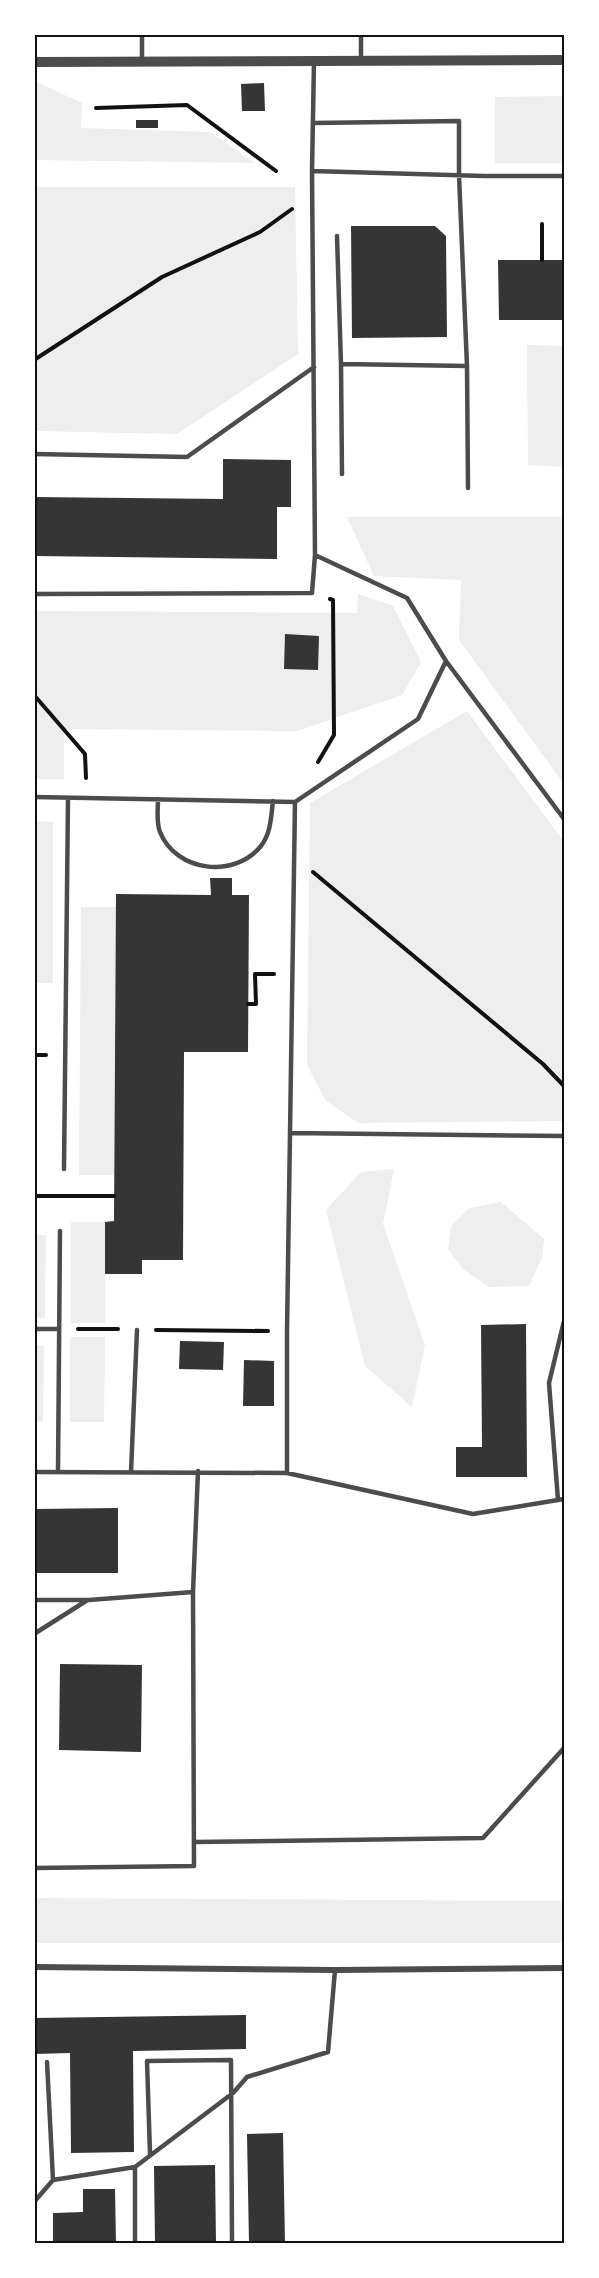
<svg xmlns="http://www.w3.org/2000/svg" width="599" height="2278" font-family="Montserrat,sans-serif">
<rect width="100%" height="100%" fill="#fff"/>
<path fill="#eee" d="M 35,81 L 82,103 L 81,128 L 210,132 L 255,163 L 35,160 Z
M 564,96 L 564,163 L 495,163 L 495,97 Z
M 35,187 L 295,187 L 298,354 L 177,434 L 35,431 Z
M 527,345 L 564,346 L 564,467 L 528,465 Z
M 347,517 L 564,517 L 564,784 L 459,640 L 461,580 L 374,576 Z
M 358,594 L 393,606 L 421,662 L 402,695 L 297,731 L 64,729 L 64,779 L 35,779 L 34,611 L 357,613 Z
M 467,711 L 564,842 L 564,1121 L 358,1123 L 325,1100 L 307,1065 L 310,803 Z
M 35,821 L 53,822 L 53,983 L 35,983 Z
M 81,907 L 116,907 L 114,1175 L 79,1175 Z
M 394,1169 L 383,1224 L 425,1345 L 412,1407 L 365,1366 L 326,1210 L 361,1172 Z
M 501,1202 L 544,1239 L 542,1257 L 529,1286 L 489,1287 L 463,1269 L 448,1249 L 451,1226 L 469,1208 Z
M 71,1222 L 105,1222 L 105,1323 L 71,1323 Z
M 34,1235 L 46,1235 L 45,1318 L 35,1318 Z
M 70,1337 L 105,1337 L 104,1422 L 70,1422 Z
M 35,1345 L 44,1346 L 43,1422 L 35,1422 Z
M 35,1898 L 564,1901 L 564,1943 L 35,1943 Z"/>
<path fill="#353535" d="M 264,83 L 265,111 L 242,111 L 241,84 Z
M 136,120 L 158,120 L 158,128 L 136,128 Z
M 351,226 L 435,226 L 446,236 L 447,337 L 352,338 Z
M 498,260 L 564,260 L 564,320 L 499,320 Z
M 223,459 L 291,460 L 291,507 L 277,507 L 277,559 L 34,556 L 34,497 L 223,499 Z
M 285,634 L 319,636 L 318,670 L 284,669 Z
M 210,878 L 232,878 L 232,895 L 249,895 L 248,1052 L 184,1052 L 183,1260 L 142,1260 L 142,1274 L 105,1274 L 105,1222 L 114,1221 L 116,894 L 211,895 Z
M 526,1324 L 527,1477 L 456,1477 L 456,1447 L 482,1447 L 481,1325 Z
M 180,1341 L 224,1342 L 223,1370 L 179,1369 Z
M 244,1360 L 274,1361 L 274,1406 L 243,1406 Z
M 118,1508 L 118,1573 L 34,1573 L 34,1509 Z
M 60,1664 L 142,1665 L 141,1752 L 59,1750 Z
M 246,2015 L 246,2049 L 133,2051 L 134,2152 L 71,2153 L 70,2053 L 34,2054 L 34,2018 Z
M 283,2133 L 285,2244 L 249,2244 L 247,2134 Z
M 215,2165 L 216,2244 L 155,2244 L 154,2166 Z
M 83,2189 L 115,2189 L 116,2244 L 53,2244 L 53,2213 L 83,2212 Z"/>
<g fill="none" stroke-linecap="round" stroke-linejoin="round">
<path stroke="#111" stroke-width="4" d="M 96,108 L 187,105 L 276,171
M 542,224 L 542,260
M 34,360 L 162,277 L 260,232 L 292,209
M 34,695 L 85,754 L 86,778
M 318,762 L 334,735 L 333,600 L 330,599
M 313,872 L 543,1064 L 564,1086
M 248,1004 L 256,1004 L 255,974 L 274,974
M 34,1055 L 46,1055
M 34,1196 L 114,1196
M 78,1329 L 118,1329
M 156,1330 L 268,1331"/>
<path stroke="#4c4c4c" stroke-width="4.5" d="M 142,34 L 142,61
M 314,61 L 312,171 L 484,176 L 564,176
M 361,61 L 361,34
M 314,123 L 459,121 L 459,175 L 467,366 L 468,488
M 337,236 L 341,364 L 342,474
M 341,364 L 467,366
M 34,454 L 187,457 L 314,367
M 315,555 L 407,598 L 446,661 L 564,819
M 34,594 L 312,593 L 315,555 L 312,171
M 34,797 L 295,802 L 290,1133 L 564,1136
M 158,799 C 158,809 156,822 160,832 C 176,872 234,879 261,846 C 271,833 271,817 273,801
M 295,802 L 418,719 L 446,661
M 64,1169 L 68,798
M 34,1329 L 59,1329
M 34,1472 L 287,1473 L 473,1514 L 564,1499
M 58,1472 L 60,1231
M 131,1472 L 137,1330
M 287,1473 L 287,1331 L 290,1133
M 558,1500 L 549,1383 L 564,1321
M 34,1600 L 89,1600 L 193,1592 L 198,1471
M 34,1634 L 86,1601
M 194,1842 L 483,1838 L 564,1748
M 34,1868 L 194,1866 L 193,1592
M 47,2062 L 53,2180
M 150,2154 L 147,2061 L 231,2060 L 232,2244
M 135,2167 L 135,2244
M 34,2202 L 53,2180 L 135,2167 L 233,2093 L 247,2077 L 328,2052 L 335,1970"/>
<path stroke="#4c4c4c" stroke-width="6" d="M 34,1967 L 335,1970 L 564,1968"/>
<path stroke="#4c4c4c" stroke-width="10" d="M 34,62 L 564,60"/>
</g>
<rect width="599" height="2278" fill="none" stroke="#ffffff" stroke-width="72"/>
<rect x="36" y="36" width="527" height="2206" fill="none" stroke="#111" stroke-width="2"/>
</svg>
